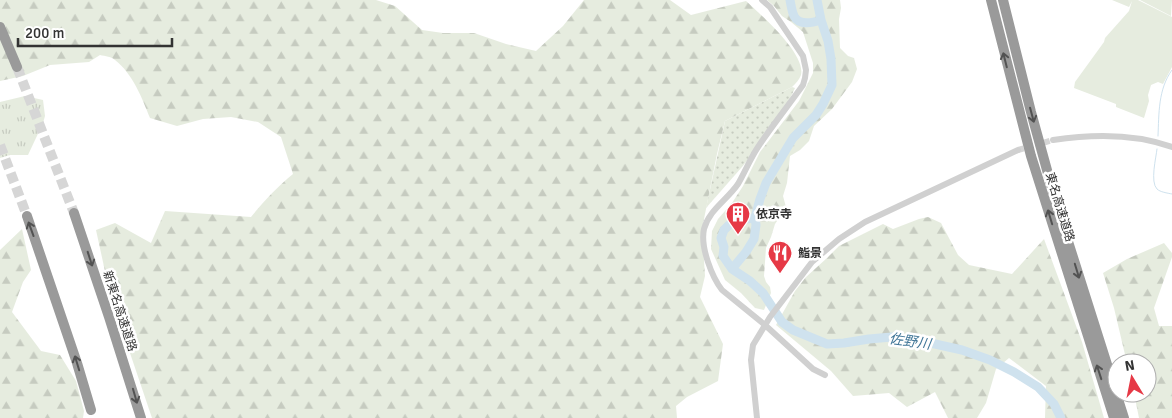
<svg xmlns="http://www.w3.org/2000/svg" width="1172" height="418" font-family="Signika,'Noto Sans JP',sans-serif">
<defs>
<pattern id="grass-dots" width="8" height="8" patternUnits="userSpaceOnUse" patternTransform="scale(1.25)"><rect width="8" height="8" fill="#e6ecdf"/><path d="M2 2h.1M6 6h.1" fill="none" stroke="#c6cbc0" stroke-width="1.8" stroke-linecap="round"/></pattern>
<pattern id="forest-firs" width="22" height="20" patternUnits="userSpaceOnUse" patternTransform="scale(1.25)"><rect width="22" height="20" fill="#e6ecdf"/><path d="M5 1l3.5 6h-7zM16 11l3.5 6h-7z" fill="#c6cbc0"/></pattern>
<pattern id="park-tufts" width="24" height="20" patternUnits="userSpaceOnUse" patternTransform="scale(1.25)"><rect width="24" height="20" fill="#e6ecdf"/><path d="M3 7l-1-3M5 7V3M7 7l1-3M15 17l-1-3M17 17v-4M19 17l1-3" fill="none" stroke="#c6cbc0"/></pattern>
</defs>
<rect width="100%" height="100%" fill="#fff"/>
<path fill="url(#grass-dots)" d="M 792,87 L 795,88 L 784,111 L 758,147 L 742,167 L 706,208 L 725,121 Z"/>
<path fill="url(#forest-firs)" d="M 0,0 L 376,0 L 395,6 L 422,30 L 443,33 L 474,33 L 506,44 L 536,51 L 563,26 L 584,0 L 670,0 L 691,15 L 746,1 C 761,15 806,54 801,75 C 799,80 796,83 792,87 L 725,121 L 717,154 L 702,229 L 705,276 L 700,297 L 723,344 L 718,381 L 687,397 L 676,406 L 677,418 L 152,418 L 110,294 L 96,230 L 115,223 L 151,243 L 165,211 L 251,217 C 264,201 277,187 293,174 L 281,137 L 258,122 L 231,117 L 203,119 L 177,126 L 150,118 C 142,98 133,74 115,60 C 112,57 105,56 100,55 L 89,62 L 50,65 L 23,76 L 0,81 Z
M 767,0 L 840,0 L 841,8 L 839,19 L 840,48 L 848,56 L 854,58 L 857,69 L 852,82 L 832,109 L 814,126 L 809,141 L 800,150 L 790,156 L 787,183 L 783,196 L 786,207 L 792,209 L 782,214 L 775,224 L 771,237 L 766,248 L 764,276 L 766,282 L 770,287 L 771,293 L 764,310 L 755,308 L 741,293 L 725,280 L 711,249 L 712,231 L 718,219 L 732,203 L 743,186 L 760,152 L 799,101 L 813,73 L 813,63 L 803,32 L 791,22 L 782,16 L 774,6 Z
M 928,217 L 941,223 L 958,255 L 969,265 L 1012,274 L 1044,239 L 1082,342 L 1104,418 L 1045,418 L 1046,386 L 1009,358 L 996,369 L 986,403 L 977,418 L 948,418 L 935,392 L 907,407 L 889,393 L 853,396 L 831,371 L 776,325 L 795,291 L 806,277 L 827,258 L 839,246 L 883,224 L 893,229 L 919,219 Z
M 22,229 L 31,270 L 23,282 L 12,312 L 41,351 L 60,355 L 76,381 L 84,411 L 83,418 L 0,418 L 0,250 Z
M 1164,243 L 1172,253 L 1172,257 L 1154,308 L 1159,326 L 1172,326 L 1172,418 L 1139,418 L 1134,393 L 1147,393 L 1147,363 L 1127,363 L 1114,308 L 1103,273 L 1127,259 Z"/>
<path fill="url(#park-tufts)" d="M 25,96 L 43,100 L 45,116 L 43,123 L 28,155 L 10,155 L 0,158 L 0,102 Z"/>
<path fill="#e6ecdf" d="M 1112,0 L 1138,0 L 1172,17 L 1172,67 L 1163,84 L 1158,82 L 1151,85 L 1148,95 L 1149,101 L 1144,118 L 1116,107 L 1116,104 L 1074,88 L 1075,82 L 1104,42 L 1105,38 L 1129,11 L 1132,1 L 1129,7 Z
M 1140,0 L 1172,0 L 1171,16 Z"/>
<g fill="none" stroke-linecap="round" stroke-linejoin="round">
<path stroke="#cfe2ee" stroke-width="1" d="M 1158,136 C 1159,114 1158,89 1172,70
M 1157,149 C 1156,158 1150,182 1157,189 C 1160,192 1167,193 1172,194"/>
<path stroke="#cfe2ee" stroke-width="9" d="M 790,0 C 791,5 792,12 794,16 C 799,26 812,23 821,20
M 755,218 L 737,220 L 729,225 L 724,230 L 721,238 L 724,247 L 723,256 L 732,269 L 750,281 L 763,293 L 782,322 L 793,330 L 827,344 L 844,343 L 869,339 L 892,337 L 926,342 L 962,350 L 990,360 L 1014,372 L 1038,387 L 1054,404 L 1061,418
M 732,269 L 746,252 L 754,239 L 756,225 L 755,218 L 760,199 L 766,183 L 793,138 L 816,115 L 823,104 L 832,85 L 831,59 L 828,41 L 821,20 L 817,0"/>
<path stroke="#d6d6d6" stroke-width="6" stroke-dasharray="6 3" stroke-linecap="butt" d="M 1018,150 L 1053,140"/>
<path stroke="#d6d6d6" stroke-width="10" stroke-dasharray="10 5" stroke-linecap="butt" d="M 17,67 L 74,213
M 0,145 L 27,216"/>
<path stroke="#d0d0d0" stroke-width="6" d="M 762,0 L 770,7 L 803,56 L 806,70 L 805,78 L 803,85 C 788,106 772,126 758,147 C 750,159 745,172 738,184 C 727,200 709,210 704,229 C 700,247 712,277 722,290 L 765,325 L 813,369 L 825,375
M 1053,140 C 1092,134 1134,133 1172,147
M 757,418 L 751,360 L 753,345 L 770,317 L 812,262 L 839,239 L 865,222 L 1018,150"/>
<path stroke="#9a9a9a" stroke-width="10" d="M 991,0 L 1031,156 L 1114,418
M 1003,0 L 1031,112 L 1058,210 L 1124,418
M 0,27 L 17,67
M 74,213 L 109,317 L 141,418
M 27,216 L 77,363 L 91,410"/>
</g>
<defs><path id="oneway-shaft" d="M-6 0H5M1.5-3L5.5 0L1.5 3" fill="none" stroke-width="1.6" stroke-linecap="round" stroke-linejoin="round" transform="scale(1.25)"/></defs>
<g stroke="#525252">
<use href="#oneway-shaft" transform="translate(1005 60) rotate(-104)"/>
<use href="#oneway-shaft" transform="translate(1032 115) rotate(75)"/>
<use href="#oneway-shaft" transform="translate(1050 217) rotate(-107)"/>
<use href="#oneway-shaft" transform="translate(31 229) rotate(-110)"/>
<use href="#oneway-shaft" transform="translate(90 259) rotate(72)"/>
<use href="#oneway-shaft" transform="translate(1077 271) rotate(73)"/>
<use href="#oneway-shaft" transform="translate(77 363) rotate(-107)"/>
<use href="#oneway-shaft" transform="translate(1099 372) rotate(-108)"/>
<use href="#oneway-shaft" transform="translate(135 396) rotate(74)"/>
</g>
<defs>
<symbol id="building-pin" viewBox="-11 -11 22 30"><path d="M0 17L-7.5 6A9.5 9.5 0 1 1 7.5 6Z" fill="#e63946" stroke="#fff"/><path d="M-4-6H4V6H1V3H-1V6H-4ZM-2.5-4.3h1.7v1.8h-1.7ZM.8-4.3h1.7v1.8H.8ZM-2.5-1h1.7V.8h-1.7ZM.8-1h1.7V.8H.8Z" fill="#fff"/></symbol>
<symbol id="restaurant-pin" viewBox="-11 -11 22 30"><path d="M0 17L-7.5 6A9.5 9.5 0 1 1 7.5 6Z" fill="#e63946" stroke="#fff"/><path d="M-5-6h1v4h1v-4h1v4h1v-4h1v5L-1.5 .5V6h-2V.5L-5-1ZM5-6V6H3V1.5H1.5Q1.5-4 5-6Z" fill="#fff"/></symbol>
</defs>
<g fill-rule="evenodd">
<use href="#building-pin" x="724" y="200" width="28" height="38"/>
<use href="#restaurant-pin" x="766" y="239" width="28" height="38"/>
</g>
<g text-anchor="middle" stroke-width="5" stroke-linejoin="round" paint-order="stroke">
<g font-size="12" fill="#333" stroke="#fff">
<text transform="translate(1060 207) rotate(73)" y="4">東名高速道路</text>
<text transform="translate(120 311) rotate(72)" y="4">新東名高速道路</text>
</g>
<g font-size="12" font-weight="bold" fill="#333" stroke="#fff" text-anchor="start">
<text x="756" y="218">依京寺</text>
<text x="798" y="257">鮨景</text>
</g>
<g font-size="14" font-style="italic" fill="#3f7597" stroke="#fff">
<text transform="translate(910 341) rotate(8)" y="5">佐野川</text>
</g>
</g>
<g transform="translate(1132 378) rotate(350)"><circle r="24" fill="#ffffff" stroke="#adadad"/>
<path d="M0-4L9 19L0 12L-9 19Z" fill="#e63946"/>
<text y="-8" font-size="14" font-weight="bold" text-anchor="middle" fill="#333333">N</text>
</g>
<path d="M18 38v8h154v-8" fill="none" stroke="#333333" stroke-width="2.5"/>
<text x="25" y="38" font-size="15" fill="#333333" stroke="#ffffff" stroke-width="4" paint-order="stroke">200 m</text>
</svg>
